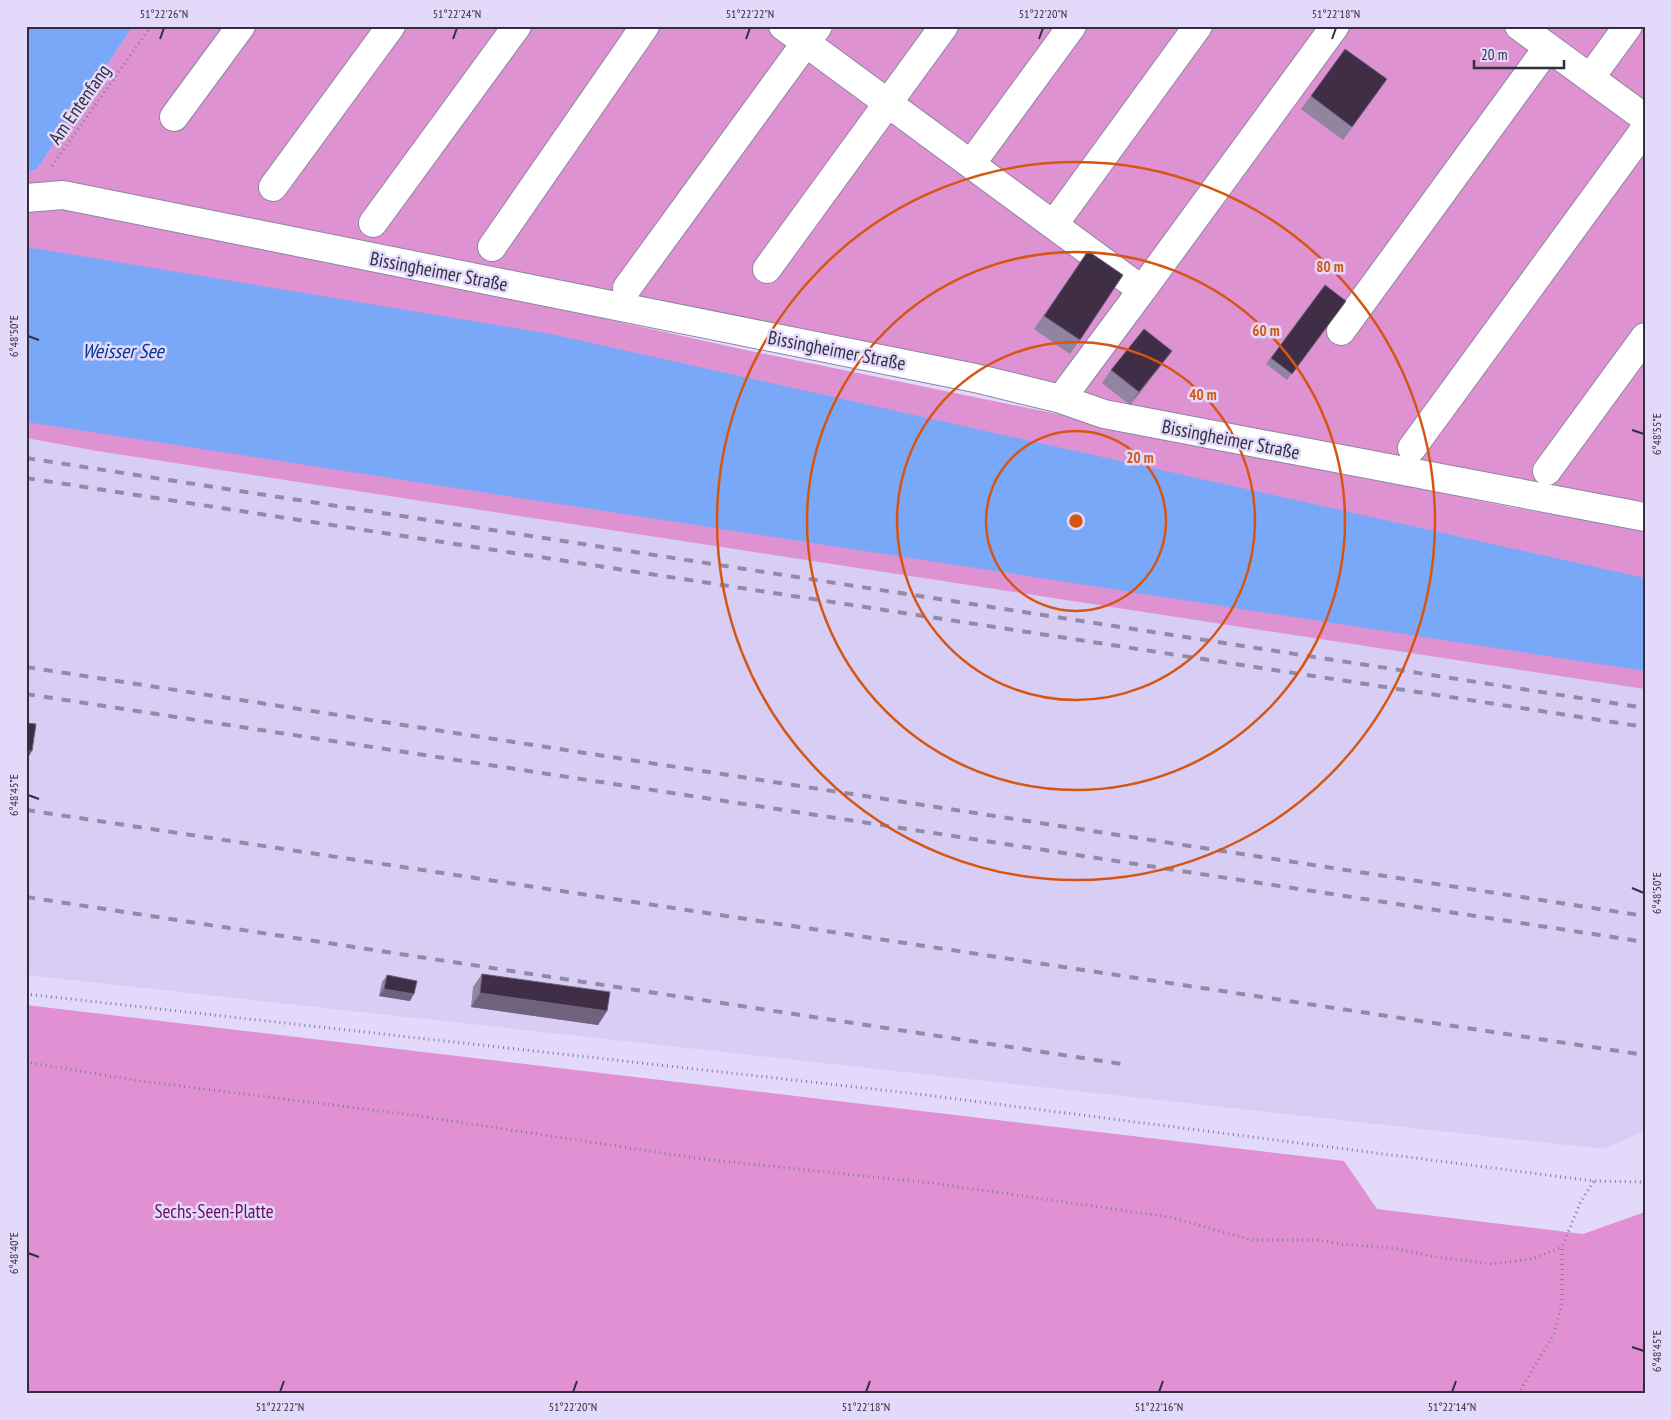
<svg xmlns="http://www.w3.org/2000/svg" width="1671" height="1420" font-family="'PT Sans Narrow',sans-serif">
<rect width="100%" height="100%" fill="#e2d9fb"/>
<path fill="#d8cdf5" d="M 26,438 L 97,451 L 1645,688 L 1645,1131 L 1604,1149 L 26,975 Z"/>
<path fill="#df92d1" d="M 133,26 L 1645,26 L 1645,507 L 1104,406 L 158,202 L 60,209 L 493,294 L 741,349 L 1510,507 L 1645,530 L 1645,689 L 97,451 L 26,438 L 26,173 L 37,169 Z"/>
<path fill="#e191d3" d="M 26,1005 L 1344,1161 L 1377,1209 L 1583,1234 L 1645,1212 L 1645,1394 L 26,1394 Z"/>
<path fill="#7aa8f9" d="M 26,26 L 133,26 L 37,169 L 26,173 Z
M 26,247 L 551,334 L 1645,578 L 1645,671 L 26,422 Z"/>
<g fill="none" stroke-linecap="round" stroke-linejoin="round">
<defs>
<path id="minor" d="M 783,26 L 1142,290 L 1335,26
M 1519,26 L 1645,118
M 1590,78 L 1628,26
M 174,117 L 241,26
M 971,164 L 1072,26
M 273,187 L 391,26
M 26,198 L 63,195 L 975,378 L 1061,399 L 1104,414 L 1645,517
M 373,223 L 517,26
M 1054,224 L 1198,26
M 492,247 L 645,26
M 767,269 L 944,26
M 627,288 L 818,26
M 1341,331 L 1548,47
M 1061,399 L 1142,290
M 1412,448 L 1645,129
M 1547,471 L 1645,337"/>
</defs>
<use href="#minor" stroke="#8c84a3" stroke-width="30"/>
<path stroke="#827d93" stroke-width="3" stroke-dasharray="1 4" stroke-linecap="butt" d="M 52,166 L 151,26
M 26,994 L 918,1094 L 1594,1181 L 1645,1182
M 26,1062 L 133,1080 L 412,1115 L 702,1159 L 932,1183 L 1169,1217 L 1252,1240 L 1319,1240 L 1341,1244 L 1393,1248 L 1430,1256 L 1492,1264 L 1531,1259 L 1562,1247
M 1518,1394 L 1554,1334 L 1562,1304 L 1562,1247 L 1581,1201 L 1594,1181"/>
<use href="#minor" stroke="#fff" stroke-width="28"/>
<path stroke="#928ba4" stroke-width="4" stroke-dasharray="9 9" stroke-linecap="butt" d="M 26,458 L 1645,708
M 26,478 L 1645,727
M 26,667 L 1645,916
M 26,694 L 1645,942
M 26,810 L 1645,1055
M 26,897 L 1122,1064"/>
</g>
<path fill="#9084a0" d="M 1387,79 L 1343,140 L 1301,109 L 1311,96 Z
M 1088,251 L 1080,340 L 1070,354 L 1034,329 Z
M 1325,285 L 1346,301 L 1287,380 L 1266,364 Z
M 1162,364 L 1130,405 L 1102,383 L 1111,370 Z
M 482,974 L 607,1011 L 598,1025 L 471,1007 L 473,987 Z
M 387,975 L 410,1001 L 379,996 L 382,982 Z"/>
<path fill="#70617c" d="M 1172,351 L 1162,364 L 1130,405 L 1139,392 Z
M 26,750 L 32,751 L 28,758 L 26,758 Z
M 384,989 L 414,994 L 410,1001 L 379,996 Z
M 480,993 L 607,1011 L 598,1025 L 471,1007 Z"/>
<path fill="#3f2e46" stroke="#70617c" d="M 1345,49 L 1387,79 L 1352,127 L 1311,96 Z
M 1088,251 L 1123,275 L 1080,340 L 1044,316 Z
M 1325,285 L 1346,301 L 1292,374 L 1271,358 Z
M 1144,329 L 1172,351 L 1139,392 L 1111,370 Z
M 26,723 L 36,724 L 32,751 L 26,750 Z
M 482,974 L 610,992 L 607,1011 L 480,993 Z
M 387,975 L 417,981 L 414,994 L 384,989 Z"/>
<path fill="none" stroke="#322f3c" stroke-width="2" d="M 160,39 L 164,28M 453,39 L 457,28M 746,39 L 750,28M 1039,39 L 1043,28M 1332,39 L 1336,28M 28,336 L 39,340M 1632,430 L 1644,434M 28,795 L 39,799M 1632,888 L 1644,893M 28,1253 L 39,1257M 1632,1347 L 1644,1351M 280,1392 L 284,1381M 573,1392 L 577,1381M 866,1392 L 870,1381M 1159,1392 L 1163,1381M 1452,1392 L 1456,1381"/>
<g fill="none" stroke="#d65511" stroke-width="2.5">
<circle cx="1076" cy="521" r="90"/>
<circle cx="1076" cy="521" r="179"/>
<circle cx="1076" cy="521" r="269"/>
<circle cx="1076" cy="521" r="359"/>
</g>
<g text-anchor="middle" stroke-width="5" stroke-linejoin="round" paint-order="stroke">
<g font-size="19" fill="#322f3c" stroke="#e2d9fb">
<text transform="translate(79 104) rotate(-55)" y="7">Am Entenfang</text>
<text transform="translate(439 271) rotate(11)" y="7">Bissingheimer Straße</text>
<text transform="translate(837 350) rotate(11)" y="7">Bissingheimer Straße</text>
<text transform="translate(1231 439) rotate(11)" y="7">Bissingheimer Straße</text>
</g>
<g font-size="19" fill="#6d0a63" stroke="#e2d9fb">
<text x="214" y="1218">Sechs-Seen-Platte</text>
</g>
<g font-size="20" font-style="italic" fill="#033893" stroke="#e2d9fb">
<text x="123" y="358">Weisser See</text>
</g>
</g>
<circle cx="1076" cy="521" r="8" fill="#d65511" stroke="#e2d9fb" stroke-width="2.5"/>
<g font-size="15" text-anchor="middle" font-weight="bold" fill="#d65511" stroke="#e2d9fb" stroke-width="5" stroke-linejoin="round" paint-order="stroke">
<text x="1330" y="272">80 m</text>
<text x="1266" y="336">60 m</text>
<text x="1203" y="400">40 m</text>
<text x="1140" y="463">20 m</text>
</g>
<rect width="1671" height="1420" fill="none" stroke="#e2d9fb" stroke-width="55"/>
<path d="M1474 60v8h90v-8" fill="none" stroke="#322f3c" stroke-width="2.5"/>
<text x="1481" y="60" font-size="15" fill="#322f3c" stroke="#e2d9fb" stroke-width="4" paint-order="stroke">20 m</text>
<rect x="28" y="28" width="1616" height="1364" fill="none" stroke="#322f3c" stroke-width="2"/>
<g font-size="12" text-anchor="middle" fill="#322f3c">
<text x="164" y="18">51°22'26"N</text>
<text x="457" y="18">51°22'24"N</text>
<text x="750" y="18">51°22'22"N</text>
<text x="1043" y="18">51°22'20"N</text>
<text x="1336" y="18">51°22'18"N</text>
<text transform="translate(14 336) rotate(-90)" y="4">6°48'50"E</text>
<text transform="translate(1657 434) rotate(-90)" y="4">6°48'55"E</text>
<text transform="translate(14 795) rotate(-90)" y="4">6°48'45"E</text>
<text transform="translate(1657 893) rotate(-90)" y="4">6°48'50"E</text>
<text transform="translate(14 1253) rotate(-90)" y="4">6°48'40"E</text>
<text transform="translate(1657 1351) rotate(-90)" y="4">6°48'45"E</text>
<text x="280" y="1411">51°22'22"N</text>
<text x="573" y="1411">51°22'20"N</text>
<text x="866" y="1411">51°22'18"N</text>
<text x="1159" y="1411">51°22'16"N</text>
<text x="1452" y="1411">51°22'14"N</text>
</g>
</svg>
